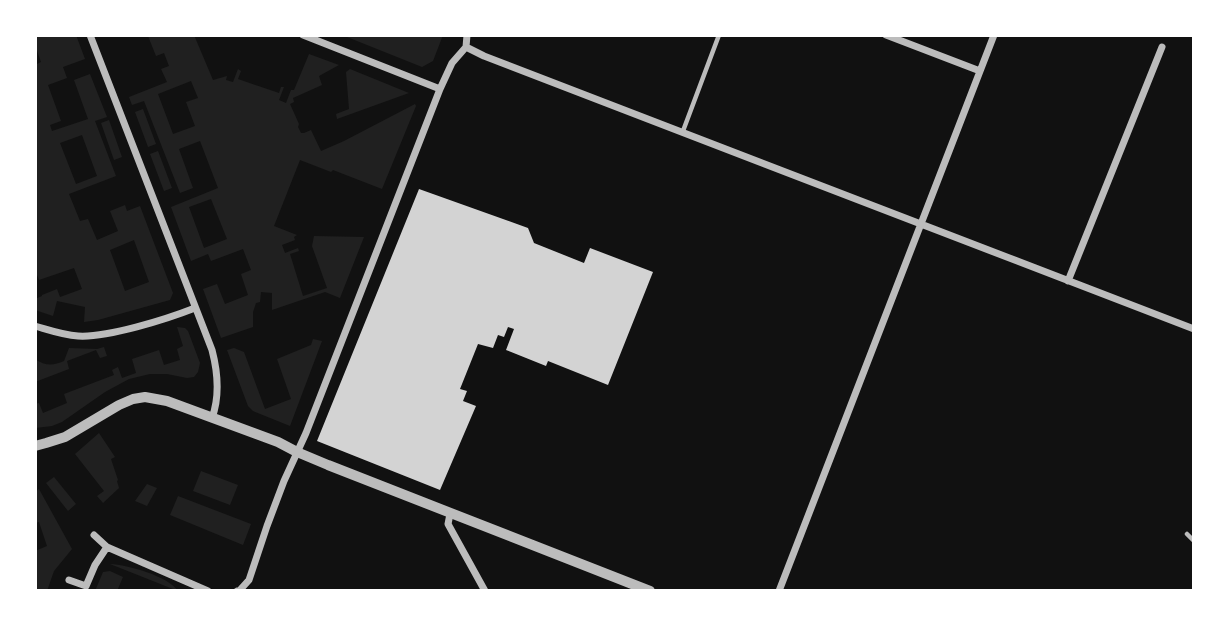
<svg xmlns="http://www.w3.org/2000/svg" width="1229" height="626" font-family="Lato,sans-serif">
<rect width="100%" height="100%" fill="#111"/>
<path fill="#202020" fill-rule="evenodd" d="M 35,35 L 76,35 L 85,59 L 63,67 L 67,78 L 48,85 L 61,121 L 50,125 L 52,131 L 88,119 L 74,80 L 90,74 L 107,117 L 95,121 L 116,176 L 69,194 L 80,221 L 88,219 L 97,240 L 118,231 L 110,211 L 125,205 L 127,211 L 140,206 L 173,293 L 170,300 L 98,320 L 84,322 L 85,307 L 57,301 L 53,316 L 35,310 L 35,299 L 42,296 L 42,295 L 57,289 L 60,297 L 82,289 L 74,268 L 39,280 L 35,270 L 35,65 L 41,62 L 35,45 ZM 82,135 L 97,176 L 76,184 L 60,143 ZM 134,240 L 149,282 L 125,291 L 110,250 Z
M 151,35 L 194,35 L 213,80 L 227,76 L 226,80 L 233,82 L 238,69 L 241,71 L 238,79 L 279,93 L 281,87 L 284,87 L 279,100 L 286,103 L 291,90 L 294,90 L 309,54 L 339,65 L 319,76 L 322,85 L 293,98 L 294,102 L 290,104 L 299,124 L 298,127 L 301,133 L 304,133 L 311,130 L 321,151 L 344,141 L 415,104 L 416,106 L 382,189 L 333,170 L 331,172 L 300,160 L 274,226 L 297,235 L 294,237 L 295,240 L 282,245 L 285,253 L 298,248 L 299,251 L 290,254 L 303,296 L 327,288 L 312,246 L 314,236 L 364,237 L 340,298 L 325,292 L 272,310 L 272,293 L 261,292 L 260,302 L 256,303 L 253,312 L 253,327 L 221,338 L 203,289 L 217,284 L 225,304 L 248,295 L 241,274 L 251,270 L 243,249 L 211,261 L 208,254 L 191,261 L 171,207 L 218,188 L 200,141 L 179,149 L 193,188 L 180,193 L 144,101 L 132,105 L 129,97 L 167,82 L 161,69 L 169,66 L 164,53 L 156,56 L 148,36 ZM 191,81 L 198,98 L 186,102 L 195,126 L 173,134 L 158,94 ZM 211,199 L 227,239 L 204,248 L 189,207 Z
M 342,35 L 443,35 L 433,61 L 422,67 Z
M 350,69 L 409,93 L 337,119 L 336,114 L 349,109 L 346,72 Z
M 143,109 L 156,144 L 148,147 L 135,112 Z
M 109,120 L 122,157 L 114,160 L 101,123 Z
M 158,151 L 172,188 L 164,191 L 150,154 Z
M 177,327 L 185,328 L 188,331 L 200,363 L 198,372 L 194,377 L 187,378 L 167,374 L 150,374 L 129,379 L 105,392 L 62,422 L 52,426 L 35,428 L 35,404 L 39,403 L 43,413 L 67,403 L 64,394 L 114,375 L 112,370 L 118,367 L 122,378 L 136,373 L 132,359 L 159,350 L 164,365 L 180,360 L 177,349 L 183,346 Z
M 313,339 L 322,341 L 290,426 L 253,411 L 248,406 L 227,350 L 234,348 L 244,352 L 265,409 L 291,399 L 277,359 L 311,345 Z
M 104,347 L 107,356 L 100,358 L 96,350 L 67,361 L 69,369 L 35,382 L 35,359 C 45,366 53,366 64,361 L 69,348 L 97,349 Z
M 99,433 L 115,457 L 111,459 L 118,480 L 117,481 L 119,488 L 103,503 L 97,496 L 104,491 L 75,454 Z
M 201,471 L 238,485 L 230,505 L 193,491 Z
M 54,477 L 76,504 L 68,511 L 46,483 Z
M 147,484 L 157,488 L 147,506 L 135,501 Z
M 39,489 L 72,549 L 54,571 L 47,591 L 35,591 L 35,551 L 47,546 L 39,522 L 35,523 L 35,492 Z
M 178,496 L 251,524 L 243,545 L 170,515 Z
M 110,564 C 128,565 168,576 178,591 Z
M 110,571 L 123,577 L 117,591 L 95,591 L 103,572 Z"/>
<path fill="#d3d3d3" d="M 419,189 L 528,228 L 534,243 L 584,263 L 590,248 L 653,272 L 608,385 L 548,361 L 546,366 L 506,350 L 514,329 L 508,327 L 504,337 L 498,335 L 493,348 L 478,344 L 460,389 L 467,391 L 463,401 L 476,406 L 440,490 L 317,441 Z"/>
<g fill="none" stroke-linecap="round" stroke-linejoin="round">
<path stroke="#bcbcbc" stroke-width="4.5" d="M 683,131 L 719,35
M 1187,534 L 1194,541"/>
<path stroke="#bcbcbc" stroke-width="7" d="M 90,35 L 212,350 C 218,373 220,396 212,418
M 303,35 L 440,89
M 886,35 L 980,71
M 466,47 L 484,56 L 1194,329
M 1068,281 L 1162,47
M 35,326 C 49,330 63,335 78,336 C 107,338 167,319 195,308
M 450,514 L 448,524 L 485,591
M 107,547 L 208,591
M 69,580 L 86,586 L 95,565 L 107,547 L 94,535
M 237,591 L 240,590 L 249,580 L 267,526 L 284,481 L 306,433 L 440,89 L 452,63 L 466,47 L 467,35
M 779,591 L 994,35"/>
<path stroke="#bcbcbc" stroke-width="10" d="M 35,446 L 46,443 L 65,437 L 119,405 L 133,399 L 145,397 L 167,401 L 278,442 L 297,452 L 328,465 L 650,591"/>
</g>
<rect width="1229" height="626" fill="none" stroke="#ffffff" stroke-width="74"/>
</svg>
